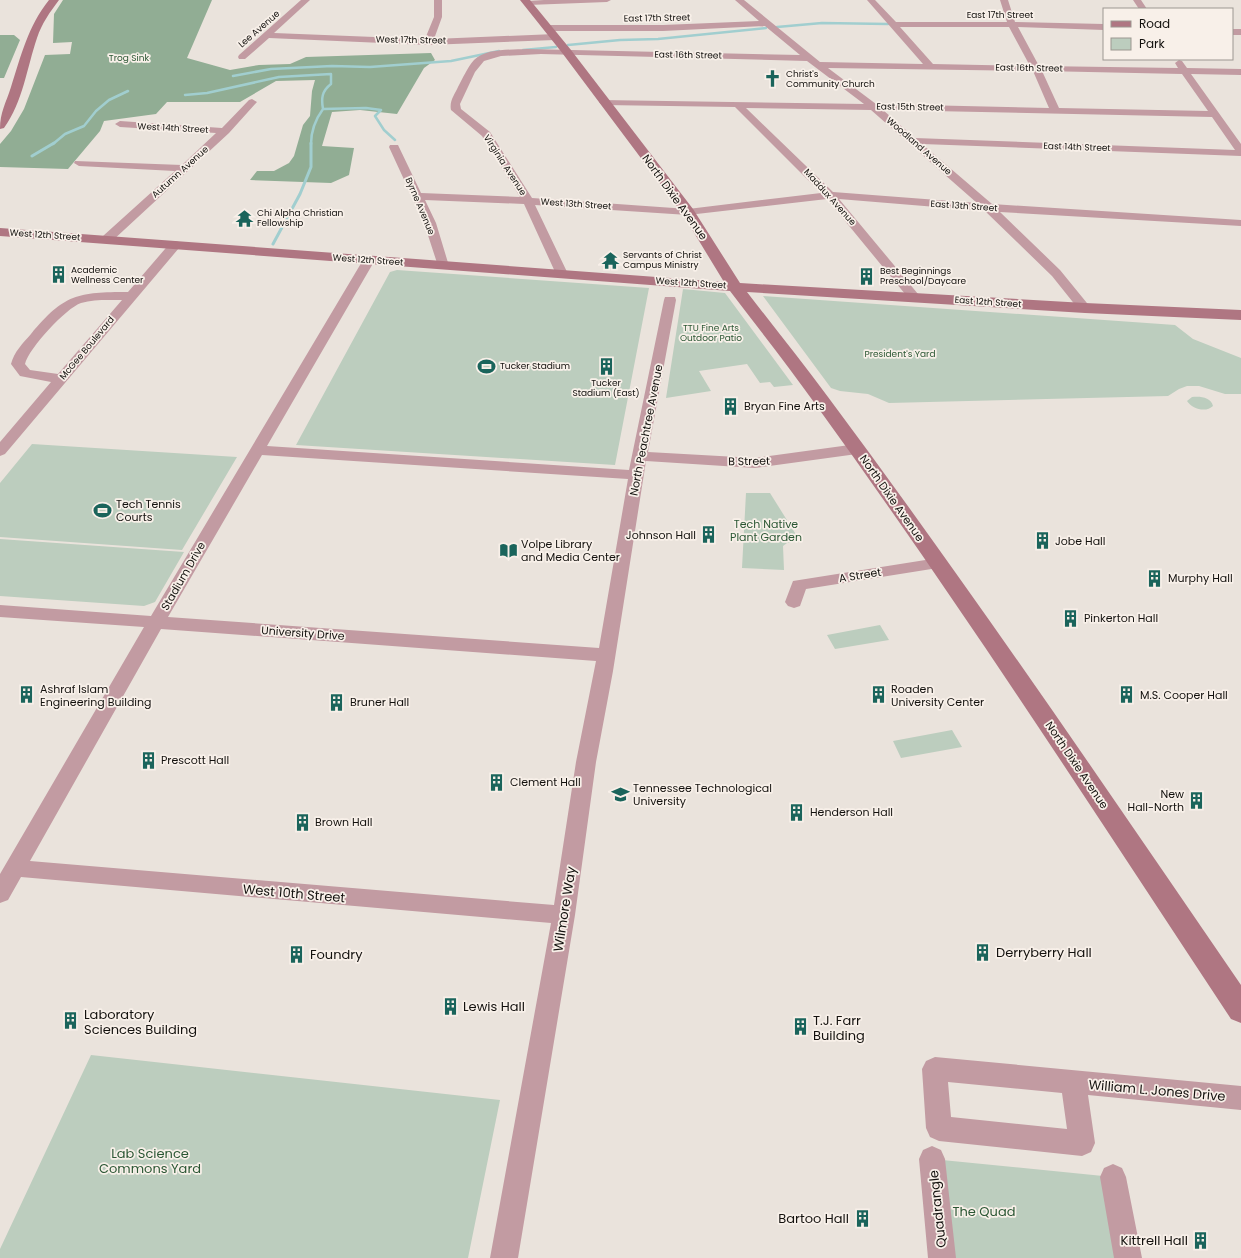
<svg xmlns="http://www.w3.org/2000/svg" width="1241" height="1258" font-family="Poppins,sans-serif">
<rect width="100%" height="100%" fill="#eae3dc"/>
<path fill="#bccdbe" d="M 397,270 L 649,288 L 615,465 L 296,445 L 390,272 Z
M 683,289 L 725,293 L 793,385 L 774,387 L 770,382 L 760,383 L 747,364 L 699,371 L 711,391 L 666,398 Z
M 763,296 L 1175,325 L 1193,339 L 1241,358 L 1241,394 L 1225,394 L 1199,386 L 1187,386 L 1179,389 L 1168,396 L 889,403 L 868,394 L 840,391 L 831,388 Z
M 1192,397 C 1200,396 1211,397 1213,406 C 1206,413 1192,409 1187,401 Z
M 32,444 L 237,457 L 182,550 L 0,537 L 0,483 Z
M 746,493 L 770,493 L 800,541 L 787,543 L 783,546 L 784,570 L 742,568 Z
M 0,539 L 184,552 L 155,602 L 144,606 L 0,596 Z
M 880,625 L 889,640 L 835,649 L 827,635 Z
M 952,730 L 962,747 L 901,758 L 893,741 Z
M 91,1055 L 500,1100 L 468,1258 L 0,1258 L 0,1249 Z
M 932,1159 L 1113,1177 L 1128,1258 L 941,1258 Z"/>
<path fill="#91ad94" d="M 63,0 L 212,0 L 187,58 L 230,70 L 259,65 L 290,64 L 306,57 L 431,53 L 435,60 L 424,68 L 397,114 L 360,110 L 332,112 L 322,146 L 354,148 L 349,175 L 331,183 L 250,180 L 257,171 L 274,171 L 289,163 L 294,156 L 303,125 L 310,116 L 312,91 L 315,80 L 276,81 L 240,102 L 167,102 L 156,114 L 104,121 L 100,131 L 68,169 L 0,167 L 0,144 L 11,131 L 24,109 L 45,55 L 70,54 L 72,42 L 53,43 L 54,14 Z
M 0,35 L 14,35 L 20,40 L 4,78 L 0,78 Z"/>
<g fill="none" stroke-linecap="round" stroke-linejoin="round">
<path stroke="#a1cecf" stroke-width="2.5" d="M 777,27 L 822,23 L 888,24
M 568,45 L 620,40 L 658,39 L 766,28
M 523,50 L 556,47
M 233,76 L 271,69 L 332,66 L 370,67 L 451,61 L 499,51
M 185,95 L 207,93 L 279,77 L 331,74 L 331,84 C 322,91 321,98 323,109 L 366,108 L 381,110 L 375,116 L 384,130 L 395,140
M 53,144 L 65,134 L 84,126 L 96,111 L 109,100 L 128,91
M 311,144 C 311,130 315,120 323,109"/>
<path stroke="#a1cecf" stroke-width="3" d="M 32,156 L 54,143
M 273,244 L 300,194 L 311,167 L 311,143"/>
<path fill="#c29ba2" fill-rule="evenodd" d="M 301,0 L 310,0 L 274,33 L 425,39 L 434,17 L 434,0 L 442,0 L 442,17 L 434,39 L 555,34 L 559,37 L 555,40 L 428,45 L 269,38 L 245,59 L 239,59 L 238,57 L 239,55 Z
M 544,0 L 611,0 L 607,2 L 528,5 L 524,3 L 528,1 Z
M 735,0 L 744,0 L 820,62 L 923,64 L 867,0 L 875,0 L 896,22 L 1007,22 L 1000,0 L 1008,0 L 1015,22 L 1104,24 L 1104,30 L 1018,27 L 1039,66 L 1178,68 L 1175,63 L 1179,60 L 1182,61 L 1187,68 L 1241,69 L 1241,75 L 1191,74 L 1241,144 L 1241,156 L 922,144 L 992,204 L 1241,220 L 1241,226 L 1000,212 L 1060,270 L 1091,308 L 1090,311 L 1080,311 L 1052,276 L 985,211 L 839,199 L 918,294 L 920,297 L 918,300 L 910,300 L 827,199 L 688,215 L 535,205 L 568,274 L 566,277 L 558,277 L 556,274 L 524,204 L 425,200 L 436,223 L 449,266 L 447,269 L 439,269 L 424,223 L 389,147 L 390,145 L 398,145 L 421,193 L 520,197 L 482,136 L 451,110 C 449,101 455,94 458,87 C 463,78 467,68 474,60 C 486,48 512,50 527,49 L 800,55 L 765,26 L 663,31 L 548,31 L 544,28 L 548,25 L 663,25 L 759,21 ZM 900,27 L 1009,27 L 1030,66 L 933,64 ZM 541,54 L 807,61 L 864,104 L 601,100 L 599,102 L 601,104 L 604,105 L 735,107 L 821,193 L 688,209 L 532,198 L 490,132 L 461,109 L 460,104 L 475,72 L 484,61 L 501,56 ZM 828,68 L 1033,71 L 1049,108 L 876,104 ZM 1042,71 L 1182,74 L 1208,111 L 1059,108 ZM 746,108 L 871,110 L 977,203 L 833,192 ZM 883,110 L 1212,117 L 1235,150 L 915,138 Z
M 1133,0 L 1141,0 L 1147,9 L 1139,9 Z
M 1232,29 L 1241,29 L 1241,35 L 1232,35 Z
M 252,99 L 257,102 L 229,133 L 111,242 L 103,242 L 101,239 L 103,236 L 175,171 L 79,166 L 74,163 L 75,161 L 182,165 L 216,133 L 120,127 L 115,124 L 120,121 L 222,128 L 249,100 Z
M 175,241 L 179,242 L 181,245 L 179,248 L 5,454 L 0,456 L 0,442 L 51,382 L 20,376 L 11,364 C 14,352 23,343 31,334 C 64,294 78,292 128,292 L 171,242 ZM 122,300 L 58,374 L 30,370 L 25,364 C 29,348 66,308 81,303 C 94,299 109,300 122,300 Z
M 369,256 L 373,257 L 375,260 L 267,446 L 629,470 L 664,300 L 665,297 L 675,297 L 676,300 L 648,452 L 755,458 L 857,444 L 862,446 L 865,449 L 862,452 L 857,454 L 755,468 L 646,461 L 613,671 L 596,762 L 575,915 L 518,1258 L 490,1258 L 551,923 L 21,877 L 8,900 L 0,903 L 0,874 L 144,627 L 0,617 L 0,605 L 151,616 L 363,260 L 365,257 ZM 262,455 L 628,479 L 599,648 L 168,617 ZM 161,629 L 596,661 L 576,762 L 554,905 L 30,861 Z
M 938,558 L 944,559 L 946,563 L 944,567 L 806,589 L 800,606 L 794,608 L 788,606 L 785,602 L 793,581 Z
M 935,1057 L 1241,1086 L 1241,1110 L 1088,1095 L 1095,1143 L 1091,1152 L 1082,1156 L 939,1141 L 930,1137 L 926,1128 L 922,1069 L 926,1061 ZM 948,1082 L 1062,1093 L 1067,1129 L 951,1117 Z
M 932,1146 L 941,1150 L 945,1159 L 956,1258 L 928,1258 L 919,1159 L 923,1150 Z
M 1113,1164 L 1122,1168 L 1126,1177 L 1142,1258 L 1114,1258 L 1100,1177 L 1104,1168 Z"/>
<path fill="#af7682" fill-rule="evenodd" d="M 49,0 L 59,0 C 50,12 42,23 37,38 C 27,67 23,102 4,128 L 0,129 C 0,112 6,103 11,87 C 21,56 28,26 49,0 Z
M 520,0 L 530,0 L 571,50 L 693,209 L 740,283 L 1085,303 L 1241,310 L 1241,320 L 1085,313 L 747,292 C 774,327 802,362 828,397 C 971,589 1106,788 1241,985 L 1241,1023 L 1231,1019 C 1095,813 961,605 816,405 C 788,366 759,329 730,291 L 0,236 L 0,228 L 724,282 L 682,213 L 563,54 Z"/>
</g>
<defs>
<symbol id="church-bare" viewBox="-9 -9 18 18"><path d="M-1.2-6h2.4v3.5h3.3v2.4h-3.3V6h-2.4V-.1h-3.3v-2.4h3.3Z" fill="#1a645b" stroke="#f8f0e9" stroke-width="2.5" paint-order="stroke"/></symbol>
<symbol id="temple-bare" viewBox="-9 -9 18 18"><path d="M0-6L5-2H3V0L6.5 2.5H4V6H1.5V3h-3V6H-4V2.5H-6.5L-3 0V-2H-5Z" fill="#1a645b" stroke="#f8f0e9" stroke-width="2.5" paint-order="stroke"/></symbol>
<symbol id="building-bare" viewBox="-9 -9 18 18"><path d="M-4-6H4V6H1V3H-1V6H-4ZM-2.5-4.3h1.7v1.8h-1.7ZM.8-4.3h1.7v1.8H.8ZM-2.5-1h1.7V.8h-1.7ZM.8-1h1.7V.8H.8Z" fill="#1a645b" stroke="#f8f0e9" stroke-width="2.5" paint-order="stroke"/></symbol>
<symbol id="stadium-bare" viewBox="-9 -9 18 18"><path d="M0-5a6.5 5 0 1 0 0 10a6.5 5 0 1 0 0-10ZM-3.5-1.8h7v3.6h-7Z" fill="#1a645b" stroke="#f8f0e9" stroke-width="2.5" paint-order="stroke"/></symbol>
<symbol id="library-bare" viewBox="-9 -9 18 18"><path d="M-6-4Q-3-5.5-.7-3.5V5Q-3 3-6 4ZM6-4Q3-5.5 .7-3.5V5Q3 3 6 4Z" fill="#1a645b" stroke="#f8f0e9" stroke-width="2.5" paint-order="stroke"/></symbol>
<symbol id="university-bare" viewBox="-9 -9 18 18"><path d="M0-5L7-2L0 1L-7-2ZM-4 1L0 2.5L4 1V4Q0 6-4 4Z" fill="#1a645b" stroke="#f8f0e9" stroke-width="2.5" paint-order="stroke"/></symbol>
</defs>
<g fill-rule="evenodd">
<use href="#church-bare" x="760" y="66" width="25" height="25"/>
<use href="#temple-bare" x="232" y="206" width="25" height="25"/>
<use href="#temple-bare" x="598" y="248" width="25" height="25"/>
<use href="#building-bare" x="46" y="262" width="25" height="25"/>
<use href="#building-bare" x="854" y="264" width="25" height="25"/>
<use href="#stadium-bare" x="474" y="354" width="25" height="25"/>
<use href="#building-bare" x="594" y="354" width="25" height="25"/>
<use href="#building-bare" x="718" y="394" width="25" height="25"/>
<use href="#stadium-bare" x="90" y="498" width="25" height="25"/>
<use href="#building-bare" x="696" y="522" width="25" height="25"/>
<use href="#building-bare" x="1030" y="528" width="25" height="25"/>
<use href="#library-bare" x="496" y="538" width="25" height="25"/>
<use href="#building-bare" x="1142" y="566" width="25" height="25"/>
<use href="#building-bare" x="1058" y="606" width="25" height="25"/>
<use href="#building-bare" x="14" y="682" width="25" height="25"/>
<use href="#building-bare" x="866" y="682" width="25" height="25"/>
<use href="#building-bare" x="1114" y="682" width="25" height="25"/>
<use href="#building-bare" x="324" y="690" width="25" height="25"/>
<use href="#building-bare" x="136" y="748" width="25" height="25"/>
<use href="#building-bare" x="484" y="770" width="25" height="25"/>
<use href="#university-bare" x="608" y="782" width="25" height="25"/>
<use href="#building-bare" x="1184" y="788" width="25" height="25"/>
<use href="#building-bare" x="784" y="800" width="25" height="25"/>
<use href="#building-bare" x="290" y="810" width="25" height="25"/>
<use href="#building-bare" x="970" y="940" width="25" height="25"/>
<use href="#building-bare" x="284" y="942" width="25" height="25"/>
<use href="#building-bare" x="438" y="994" width="25" height="25"/>
<use href="#building-bare" x="58" y="1008" width="25" height="25"/>
<use href="#building-bare" x="788" y="1014" width="25" height="25"/>
<use href="#building-bare" x="850" y="1206" width="25" height="25"/>
<use href="#building-bare" x="1188" y="1228" width="25" height="25"/>
</g>
<g text-anchor="middle" stroke-width="3.5" stroke-linejoin="round" paint-order="stroke">
<g font-size="9" fill="#13110e" stroke="#f8f0e9">
<text x="1000" y="18">East 17th Street</text>
<text transform="translate(657 18) rotate(-1)" y="3">East 17th Street</text>
<text transform="translate(259 29) rotate(-41)" y="3">Lee Avenue</text>
<text transform="translate(411 40) rotate(1)" y="3">West 17th Street</text>
<text transform="translate(688 55) rotate(1)" y="3">East 16th Street</text>
<text transform="translate(1029 68) rotate(1)" y="3">East 16th Street</text>
<text transform="translate(910 107) rotate(1)" y="3">East 15th Street</text>
<text transform="translate(173 128) rotate(3)" y="3">West 14th Street</text>
<text transform="translate(919 146) rotate(41)" y="3">Woodland Avenue</text>
<text transform="translate(1077 147) rotate(2)" y="3">East 14th Street</text>
<text transform="translate(505 165) rotate(57)" y="3">Virginia Avenue</text>
<text transform="translate(180 172) rotate(-42)" y="3">Autumn Avenue</text>
<text transform="translate(830 197) rotate(48)" y="3">Maddux Avenue</text>
<text transform="translate(576 204) rotate(4)" y="3">West 13th Street</text>
<text transform="translate(420 206) rotate(67)" y="3">Byrne Avenue</text>
<text transform="translate(964 206) rotate(4)" y="3">East 13th Street</text>
<text transform="translate(45 235) rotate(4)" y="3">West 12th Street</text>
<text transform="translate(368 260) rotate(4)" y="3">West 12th Street</text>
<text transform="translate(691 283) rotate(4)" y="3">West 12th Street</text>
<text transform="translate(988 302) rotate(4)" y="3">East 12th Street</text>
<text transform="translate(87 348) rotate(-50)" y="3">McGee Boulevard</text>
</g>
<g font-size="9" fill="#2b5734" stroke="#f8f0e9">
<text x="129" y="61">Trog Sink</text>
<text x="711" y="331">TTU Fine Arts<tspan x="711" dy="10">Outdoor Patio</tspan></text>
<text x="900" y="357">President's Yard</text>
</g>
<g font-size="9" fill="#13110e" stroke="#f8f0e9" text-anchor="start">
<text x="786" y="77">Christ's<tspan x="786" dy="10">Community Church</tspan></text>
<text x="257" y="216">Chi Alpha Christian<tspan x="257" dy="10">Fellowship</tspan></text>
<text x="623" y="258">Servants of Christ<tspan x="623" dy="10">Campus Ministry</tspan></text>
<text x="71" y="273">Academic<tspan x="71" dy="10">Wellness Center</tspan></text>
<text x="880" y="274">Best Beginnings<tspan x="880" dy="10">Preschool/Daycare</tspan></text>
<text x="500" y="369">Tucker Stadium</text>
<text x="606" y="386" text-anchor="middle">Tucker<tspan x="606" dy="10">Stadium (East)</tspan></text>
</g>
<g font-size="11" fill="#13110e" stroke="#f8f0e9">
<text transform="translate(675 197) rotate(54)" y="4">North Dixie Avenue</text>
<text transform="translate(646 430) rotate(-79)" y="4">North Peachtree Avenue</text>
<text transform="translate(749 461) rotate(-1)" y="4">B Street</text>
<text transform="translate(892 498) rotate(55)" y="4">North Dixie Avenue</text>
<text transform="translate(860 575) rotate(-9)" y="4">A Street</text>
<text transform="translate(183 576) rotate(-60)" y="4">Stadium Drive</text>
<text transform="translate(303 633) rotate(4)" y="4">University Drive</text>
<text transform="translate(1077 765) rotate(56)" y="4">North Dixie Avenue</text>
</g>
<g font-size="11" fill="#13110e" stroke="#f8f0e9" text-anchor="start">
<text x="744" y="410">Bryan Fine Arts</text>
<text x="116" y="508">Tech Tennis<tspan x="116" dy="13">Courts</tspan></text>
<text x="696" y="539" text-anchor="end">Johnson Hall</text>
<text x="1055" y="545">Jobe Hall</text>
<text x="521" y="548">Volpe Library<tspan x="521" dy="13">and Media Center</tspan></text>
<text x="1168" y="582">Murphy Hall</text>
<text x="1084" y="622">Pinkerton Hall</text>
<text x="40" y="693">Ashraf Islam<tspan x="40" dy="13">Engineering Building</tspan></text>
<text x="891" y="693">Roaden<tspan x="891" dy="13">University Center</tspan></text>
<text x="1140" y="699">M.S. Cooper Hall</text>
<text x="350" y="706">Bruner Hall</text>
<text x="161" y="764">Prescott Hall</text>
<text x="510" y="786">Clement Hall</text>
<text x="633" y="792">Tennessee Technological<tspan x="633" dy="13">University</tspan></text>
<text x="1184" y="798" text-anchor="end">New<tspan x="1184" dy="13">Hall-North</tspan></text>
<text x="810" y="816">Henderson Hall</text>
<text x="315" y="826">Brown Hall</text>
</g>
<g font-size="11" fill="#2b5734" stroke="#f8f0e9">
<text x="766" y="528">Tech Native<tspan x="766" dy="13">Plant Garden</tspan></text>
</g>
<g font-size="13" fill="#13110e" stroke="#f8f0e9">
<text transform="translate(294 893) rotate(5)" y="5">West 10th Street</text>
<text transform="translate(564 909) rotate(-81)" y="5">Wilmore Way</text>
<text transform="translate(1157 1090) rotate(5)" y="5">William L. Jones Drive</text>
<text transform="translate(937 1209) rotate(-96)" y="5">Quadrangle</text>
</g>
<g font-size="13" fill="#13110e" stroke="#f8f0e9" text-anchor="start">
<text x="996" y="957">Derryberry Hall</text>
<text x="310" y="959">Foundry</text>
<text x="463" y="1011">Lewis Hall</text>
<text x="84" y="1019">Laboratory<tspan x="84" dy="15">Sciences Building</tspan></text>
<text x="813" y="1025">T.J. Farr<tspan x="813" dy="15">Building</tspan></text>
<text x="849" y="1223" text-anchor="end">Bartoo Hall</text>
<text x="1188" y="1245" text-anchor="end">Kittrell Hall</text>
</g>
<g font-size="13" fill="#2b5734" stroke="#f8f0e9">
<text x="150" y="1158">Lab Science<tspan x="150" dy="15">Commons Yard</tspan></text>
<text x="984" y="1216">The Quad</text>
</g>
</g>
<rect x="1103" y="8" width="130" height="52" fill="#f8f0e9" stroke="#9c9791"/>
<rect x="1111" y="21" width="20" height="6" fill="#af7682" stroke="#9c9791"/>
<text x="1139" y="28" font-size="12" fill="#13110e">Road</text>
<rect x="1111" y="38" width="20" height="12" fill="#bccdbe" stroke="#9c9791"/>
<text x="1139" y="48" font-size="12" fill="#13110e">Park</text>
</svg>
